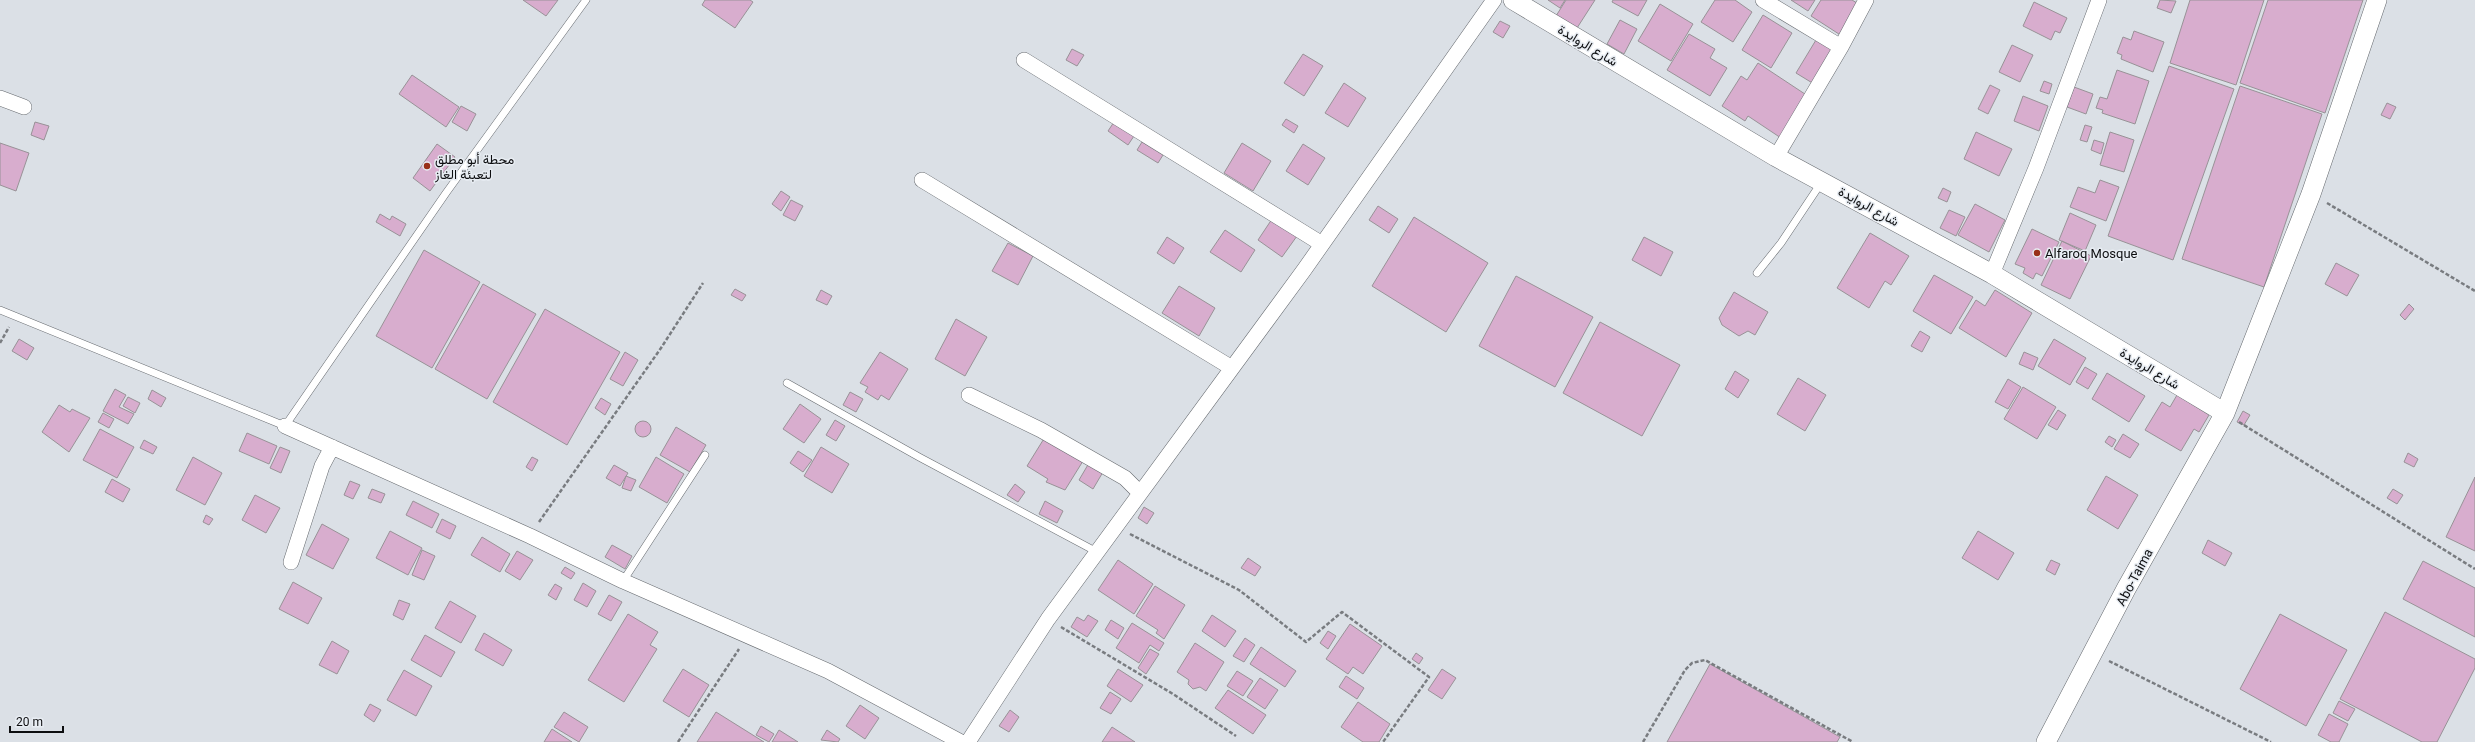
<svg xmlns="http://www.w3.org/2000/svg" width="2475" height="742" font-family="Roboto,Vazirmatn,sans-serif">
<rect width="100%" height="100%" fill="#dbe0e6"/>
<path fill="#d8adce" stroke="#989297" d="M 523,0 L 558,0 L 546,16 Z
M 705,0 L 750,0 L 753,2 L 735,28 L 702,5 Z
M 1548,0 L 1565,0 L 1560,8 Z
M 1566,0 L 1595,0 L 1577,28 L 1556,16 Z
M 1613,0 L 1647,0 L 1638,16 L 1612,2 Z
M 1715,0 L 1735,0 L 1752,12 L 1733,42 L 1701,22 Z
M 1791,0 L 1815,0 L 1808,11 Z
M 1821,0 L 1852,0 L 1862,6 L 1842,36 L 1811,16 Z
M 2160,0 L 2176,1 L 2171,13 L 2157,8 Z
M 2190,0 L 2264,0 L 2236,85 L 2170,63 Z
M 2268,0 L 2363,0 L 2325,113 L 2240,83 Z
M 2034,2 L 2067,18 L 2060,33 L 2055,31 L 2051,40 L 2023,26 Z
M 1660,4 L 1693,24 L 1671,61 L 1638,41 Z
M 1763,15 L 1792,33 L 1771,68 L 1742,50 Z
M 1620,20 L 1637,29 L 1624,54 L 1607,44 Z
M 1500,21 L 1510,26 L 1503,38 L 1493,32 Z
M 2134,31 L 2164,42 L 2153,72 L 2121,59 L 2122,55 L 2117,53 L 2123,37 L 2131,40 Z
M 1689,34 L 1715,49 L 1710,58 L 1727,68 L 1710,96 L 1667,70 Z
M 1819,35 L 1837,47 L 1814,84 L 1796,73 Z
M 2012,45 L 2033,55 L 2020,82 L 1999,72 Z
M 1072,49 L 1084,55 L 1077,66 L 1066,60 Z
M 1303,54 L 1323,66 L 1304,96 L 1284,83 Z
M 1758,63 L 1814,100 L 1787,142 L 1748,116 L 1745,121 L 1722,106 L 1741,76 L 1747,80 Z
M 2169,66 L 2234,89 L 2173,260 L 2108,236 Z
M 2117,70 L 2149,81 L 2135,124 L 2102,113 L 2103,110 L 2096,108 L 2100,97 L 2107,99 Z
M 412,75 L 459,107 L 446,127 L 399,94 Z
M 2044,81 L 2052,84 L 2049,94 L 2040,91 Z
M 1344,83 L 1366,98 L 1348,127 L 1325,113 Z
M 1990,85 L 2000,90 L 1988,114 L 1978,109 Z
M 2240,86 L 2322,114 L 2264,287 L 2182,259 Z
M 2074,87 L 2093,94 L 2086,114 L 2067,107 Z
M 2023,96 L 2048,106 L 2039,131 L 2014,121 Z
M 2387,103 L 2396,107 L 2390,119 L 2381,115 Z
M 461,106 L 476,114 L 467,131 L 452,122 Z
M 1286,119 L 1298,126 L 1294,133 L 1282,125 Z
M 35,122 L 49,126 L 44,140 L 31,135 Z
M 1114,122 L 1134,136 L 1128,145 L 1108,131 Z
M 2085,125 L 2092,127 L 2087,142 L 2080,140 Z
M 1976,132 L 2012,149 L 1999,176 L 1964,159 Z
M 2110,132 L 2134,140 L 2124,172 L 2100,165 Z
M 2094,140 L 2104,143 L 2101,154 L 2091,150 Z
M 1142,142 L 1163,155 L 1158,163 L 1137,150 Z
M 0,143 L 29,153 L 16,191 L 0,185 Z
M 1242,143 L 1271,161 L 1253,191 L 1224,173 Z
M 437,144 L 455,157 L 430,191 L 413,178 Z
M 1303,144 L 1325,158 L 1308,185 L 1286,171 Z
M 2100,180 L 2119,187 L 2106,221 L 2070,207 L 2078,187 L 2095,193 Z
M 1943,188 L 1951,192 L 1947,202 L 1938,198 Z
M 781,191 L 790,197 L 781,211 L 772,204 Z
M 791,200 L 803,206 L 795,221 L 783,215 Z
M 1975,204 L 2005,220 L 1989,252 L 1958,235 Z
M 1378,206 L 1398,219 L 1389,233 L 1369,220 Z
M 1949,210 L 1965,217 L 1956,236 L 1940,228 Z
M 2070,213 L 2096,225 L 2085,251 L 2059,240 Z
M 380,214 L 390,220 L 392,216 L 406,224 L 400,236 L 376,222 Z
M 1414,217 L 1488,263 L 1446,332 L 1372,286 Z
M 1272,219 L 1297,236 L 1282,257 L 1258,240 Z
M 2032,229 L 2059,242 L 2042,276 L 2036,273 L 2033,279 L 2023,273 L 2025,268 L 2015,264 Z
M 1225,230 L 1255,250 L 1241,272 L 1210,252 Z
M 1870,233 L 1909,256 L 1891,285 L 1885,281 L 1869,308 L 1837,288 Z
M 1167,237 L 1184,248 L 1174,264 L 1157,253 Z
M 1644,237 L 1673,252 L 1661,276 L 1632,260 Z
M 2062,241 L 2091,256 L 2070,299 L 2041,285 Z
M 1008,243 L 1033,256 L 1018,285 L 992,271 Z
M 424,250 L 480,282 L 432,368 L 376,336 Z
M 2336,263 L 2359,275 L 2347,296 L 2325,284 Z
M 1934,275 L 1973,297 L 1951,334 L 1913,311 Z
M 1516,276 L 1593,317 L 1555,387 L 1479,346 Z
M 483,284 L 536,314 L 487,399 L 435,369 Z
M 1179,286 L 1215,308 L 1199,336 L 1162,313 Z
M 735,289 L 746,295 L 742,301 L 731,295 Z
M 821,290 L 832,296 L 827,305 L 816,300 Z
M 1995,290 L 2032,313 L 2006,357 L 1959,328 L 1976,300 L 1985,306 Z
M 1734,292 L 1768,312 L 1755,335 L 1748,331 L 1739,336 L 1722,325 L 1719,318 Z
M 2409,304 L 2414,309 L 2405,320 L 2400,315 Z
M 545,309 L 620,352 L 567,445 L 493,402 Z
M 956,319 L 987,337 L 965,376 L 935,359 Z
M 1600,322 L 1680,365 L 1642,436 L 1563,393 Z
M 1920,331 L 1930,337 L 1922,352 L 1911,346 Z
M 19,339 L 34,348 L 27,360 L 12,351 Z
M 2054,339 L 2086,358 L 2070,385 L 2038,366 Z
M 625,352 L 638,360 L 623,386 L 610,379 Z
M 880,352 L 908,369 L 889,400 L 881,395 L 878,400 L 865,392 L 868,387 L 860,383 Z
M 2024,352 L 2038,358 L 2033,370 L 2019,364 Z
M 2085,367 L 2097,374 L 2088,389 L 2076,382 Z
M 1735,371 L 1749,380 L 1738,398 L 1725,389 Z
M 2107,373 L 2145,396 L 2129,422 L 2092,399 Z
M 1798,378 L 1826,395 L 1805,431 L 1777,414 Z
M 2008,379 L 2021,387 L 2008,409 L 1995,402 Z
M 2023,387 L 2056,407 L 2037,439 L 2004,419 Z
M 115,389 L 126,395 L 119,407 L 134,414 L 128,424 L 103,411 Z
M 152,390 L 166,398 L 161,407 L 148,399 Z
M 850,392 L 863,399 L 856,412 L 843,405 Z
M 2177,395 L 2209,415 L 2199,432 L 2194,429 L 2181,451 L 2145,430 L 2162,402 L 2170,407 Z
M 128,397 L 140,403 L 135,413 L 123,406 Z
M 601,398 L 611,404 L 605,415 L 595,408 Z
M 800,404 L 821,419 L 804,443 L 783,429 Z
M 59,405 L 70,412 L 72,409 L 90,418 L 69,452 L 42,432 Z
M 2058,410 L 2066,415 L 2057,430 L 2048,425 Z
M 2243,411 L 2250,415 L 2244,425 L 2237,422 Z
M 103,413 L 114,419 L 109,428 L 98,422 Z
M 835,420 L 845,426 L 836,441 L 826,435 Z
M635 429a8 8 0 1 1 16 0a8 8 0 1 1-16 0Z
M 676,427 L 706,445 L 690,472 L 660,455 Z
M 100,429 L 134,447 L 117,478 L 83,460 Z
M 247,433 L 277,446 L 269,464 L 239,451 Z
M 2123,434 L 2139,444 L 2130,458 L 2114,449 Z
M 2109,436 L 2116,440 L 2112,447 L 2105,442 Z
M 1045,437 L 1083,461 L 1065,490 L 1046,482 L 1048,479 L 1027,466 Z
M 144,440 L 157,447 L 153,454 L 140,448 Z
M 280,447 L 290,451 L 281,473 L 270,468 Z
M 821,447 L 849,464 L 832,493 L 804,476 Z
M 798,451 L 812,460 L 803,472 L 790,463 Z
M 2408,453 L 2418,459 L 2414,467 L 2404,462 Z
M 193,457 L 222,473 L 205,505 L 176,490 Z
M 532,457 L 538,460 L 532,471 L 526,467 Z
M 656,457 L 684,474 L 667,503 L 639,487 Z
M 1089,463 L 1103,472 L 1093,489 L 1079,480 Z
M 614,465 L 628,473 L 620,486 L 606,478 Z
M 626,476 L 636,480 L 631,491 L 622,488 Z
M 2106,476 L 2138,495 L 2118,529 L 2087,510 Z
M 2475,477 L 2475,551 L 2446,537 Z
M 112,479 L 130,489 L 123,502 L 105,492 Z
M 350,481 L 360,485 L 353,499 L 344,495 Z
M 1015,484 L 1025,492 L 1018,502 L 1007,495 Z
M 372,489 L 385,494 L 381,503 L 368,498 Z
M 2393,489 L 2403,495 L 2397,504 L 2387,498 Z
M 255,495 L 280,508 L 266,533 L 242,520 Z
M 413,501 L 439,514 L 432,528 L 406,515 Z
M 1045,501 L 1063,511 L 1057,523 L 1039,514 Z
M 1144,507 L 1154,513 L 1147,524 L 1138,518 Z
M 206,515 L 213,519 L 209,525 L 203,522 Z
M 442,519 L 456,526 L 450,539 L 436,532 Z
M 322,524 L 349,539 L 333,569 L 306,555 Z
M 390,531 L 422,548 L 408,575 L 376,558 Z
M 1978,531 L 2014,553 L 1998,580 L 1962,558 Z
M 482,537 L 510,554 L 500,572 L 471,555 Z
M 2208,540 L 2232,553 L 2225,566 L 2202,553 Z
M 612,545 L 632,556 L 625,569 L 605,557 Z
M 422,550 L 435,556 L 424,580 L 412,575 Z
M 517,551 L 533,560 L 520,580 L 505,571 Z
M 1248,558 L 1261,567 L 1255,576 L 1241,568 Z
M 1118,560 L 1153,584 L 1134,614 L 1098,590 Z
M 2051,560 L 2060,564 L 2055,575 L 2046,570 Z
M 2423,561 L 2475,588 L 2475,637 L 2403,599 Z
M 565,567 L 575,573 L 571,579 L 561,573 Z
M 293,582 L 322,598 L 308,624 L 279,609 Z
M 583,583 L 596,591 L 587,607 L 574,600 Z
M 555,584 L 562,588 L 556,600 L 548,595 Z
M 1155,586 L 1185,605 L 1164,639 L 1156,633 L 1158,630 L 1136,616 Z
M 609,595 L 622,602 L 611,621 L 598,614 Z
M 399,600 L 410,604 L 403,620 L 393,615 Z
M 450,601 L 476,616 L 461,643 L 435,628 Z
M 2385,612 L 2475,659 L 2475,668 L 2437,742 L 2422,742 L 2340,699 Z
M 628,614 L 658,632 L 650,645 L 657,649 L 624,702 L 588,680 Z
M 2280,614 L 2347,650 L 2306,726 L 2240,689 Z
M 1088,615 L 1098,621 L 1087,637 L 1071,627 L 1077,617 L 1084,621 Z
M 1212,615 L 1236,631 L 1225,647 L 1202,631 Z
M 1111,620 L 1124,628 L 1118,639 L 1105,630 Z
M 1132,623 L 1164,643 L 1159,651 L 1150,645 L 1139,663 L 1116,648 Z
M 1350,624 L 1382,646 L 1363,674 L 1353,667 L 1348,674 L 1326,659 Z
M 1328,631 L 1336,636 L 1328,649 L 1320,643 Z
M 484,633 L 512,650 L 503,666 L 475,650 Z
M 425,635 L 455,652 L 441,677 L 411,660 Z
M 1245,638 L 1255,645 L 1244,662 L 1233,656 Z
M 332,641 L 349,651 L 337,674 L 319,665 Z
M 1195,643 L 1224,662 L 1206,691 L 1200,687 L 1193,689 L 1188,684 L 1189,680 L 1177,672 Z
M 1261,647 L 1296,671 L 1285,687 L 1250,664 Z
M 1150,649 L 1159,654 L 1146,674 L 1138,668 Z
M 1416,653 L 1423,658 L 1419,664 L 1412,659 Z
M 1710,664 L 1840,737 L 1837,742 L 1667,742 Z
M 683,669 L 709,685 L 689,717 L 663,701 Z
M 1118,669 L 1143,685 L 1131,702 L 1107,686 Z
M 1442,669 L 1456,678 L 1442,699 L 1428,690 Z
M 404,670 L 432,686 L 416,716 L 387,700 Z
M 1237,671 L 1253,681 L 1243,696 L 1227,686 Z
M 1346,676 L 1364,688 L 1357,699 L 1339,687 Z
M 1260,678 L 1278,690 L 1265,709 L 1247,697 Z
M 1228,690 L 1266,715 L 1253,734 L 1215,708 Z
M 1110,692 L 1121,699 L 1111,714 L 1100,708 Z
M 2339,701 L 2355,709 L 2348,721 L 2333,713 Z
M 1358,702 L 1390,724 L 1379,742 L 1363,742 L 1341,727 Z
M 370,704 L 381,710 L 374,722 L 364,715 Z
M 860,705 L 879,718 L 865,739 L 846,726 Z
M 1010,710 L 1019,717 L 1009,732 L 999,726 Z
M 564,712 L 588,727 L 579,742 L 554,727 Z
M 716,712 L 764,742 L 697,742 Z
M 2329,714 L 2348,724 L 2339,742 L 2331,742 L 2318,735 Z
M 761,726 L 774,734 L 769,742 L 756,735 Z
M 1112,727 L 1135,742 L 1102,742 Z
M 552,729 L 572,742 L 544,742 Z
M 779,730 L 798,742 L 772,742 Z
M 827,730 L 840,739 L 838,742 L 821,740 Z"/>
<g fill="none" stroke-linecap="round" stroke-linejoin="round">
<defs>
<path id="service" d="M 1757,273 L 1781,243 L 1821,183
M 0,310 L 285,426 L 446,193 L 586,0
M 787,383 L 919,457 L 1097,552
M 623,581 L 705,455"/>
<path id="minor" d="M 1763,0 L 1841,47
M 1024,60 L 1322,244
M 0,98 L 24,107
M 1776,157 L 1841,47 L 1866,0
M 922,180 L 1232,368
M 1992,274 L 2036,168 L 2099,0
M 969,395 L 1041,430 L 1125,478 L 1140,493
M 285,426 L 530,536 L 623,581 L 828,671 L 961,742
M 291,562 L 322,466 L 332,447
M 968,742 L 1048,619 L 1304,270 L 1494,0"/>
<path id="tertiary" d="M 1513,0 L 1776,157 L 1992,274 L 2225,413
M 2046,742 L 2126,589 L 2225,413 L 2311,194 L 2377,0"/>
</defs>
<use href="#service" stroke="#666a6f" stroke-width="8"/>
<use href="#minor" stroke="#666a6f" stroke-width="16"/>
<use href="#tertiary" stroke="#666a6f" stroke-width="20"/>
<path stroke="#797c80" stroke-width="2.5" stroke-dasharray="4 2" stroke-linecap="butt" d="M 2327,203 L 2475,291
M 0,343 L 9,327
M 2239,422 L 2475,569
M 539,522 L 661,348 L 703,283
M 1130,534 L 1239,590 L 1306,642 L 1342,612 L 1429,677 L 1383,742
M 1061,627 L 1173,694 L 1236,736
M 2109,661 L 2271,742
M 678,742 L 739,649
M 1643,742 L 1685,670 L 1692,663 L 1705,660 L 1853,742"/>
<use href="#service" stroke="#fff" stroke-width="7"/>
<use href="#minor" stroke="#fff" stroke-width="15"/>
<use href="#tertiary" stroke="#fff" stroke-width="19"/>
</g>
<g fill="#993019" stroke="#e8edf3" stroke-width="1.5">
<circle cx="427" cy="166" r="4"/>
<circle cx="2037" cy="253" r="4"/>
</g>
<g text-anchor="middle" stroke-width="3" stroke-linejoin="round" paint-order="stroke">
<g font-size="13" fill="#0d0e10" stroke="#e8edf3">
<text transform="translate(1588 45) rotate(31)" y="5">شارع الروايدة</text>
<text transform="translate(1869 206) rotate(29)" y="5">شارع الروايدة</text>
<text transform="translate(2150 368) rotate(31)" y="5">شارع الروايدة</text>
<text transform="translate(2134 577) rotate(-62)" y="5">Abo-Taima</text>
</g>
<g font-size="13" fill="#0d0e10" stroke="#e8edf3" text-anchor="start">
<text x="435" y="164">محطة أبو مطلق<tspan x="435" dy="15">لتعبئة الغاز</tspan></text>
<text x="2045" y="258">Alfaroq Mosque</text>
</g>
</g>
<path d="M10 726v6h53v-6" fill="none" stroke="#0d0e10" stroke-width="2"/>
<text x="16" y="726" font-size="12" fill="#0d0e10" stroke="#e8edf3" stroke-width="3" paint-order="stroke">20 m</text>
</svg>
